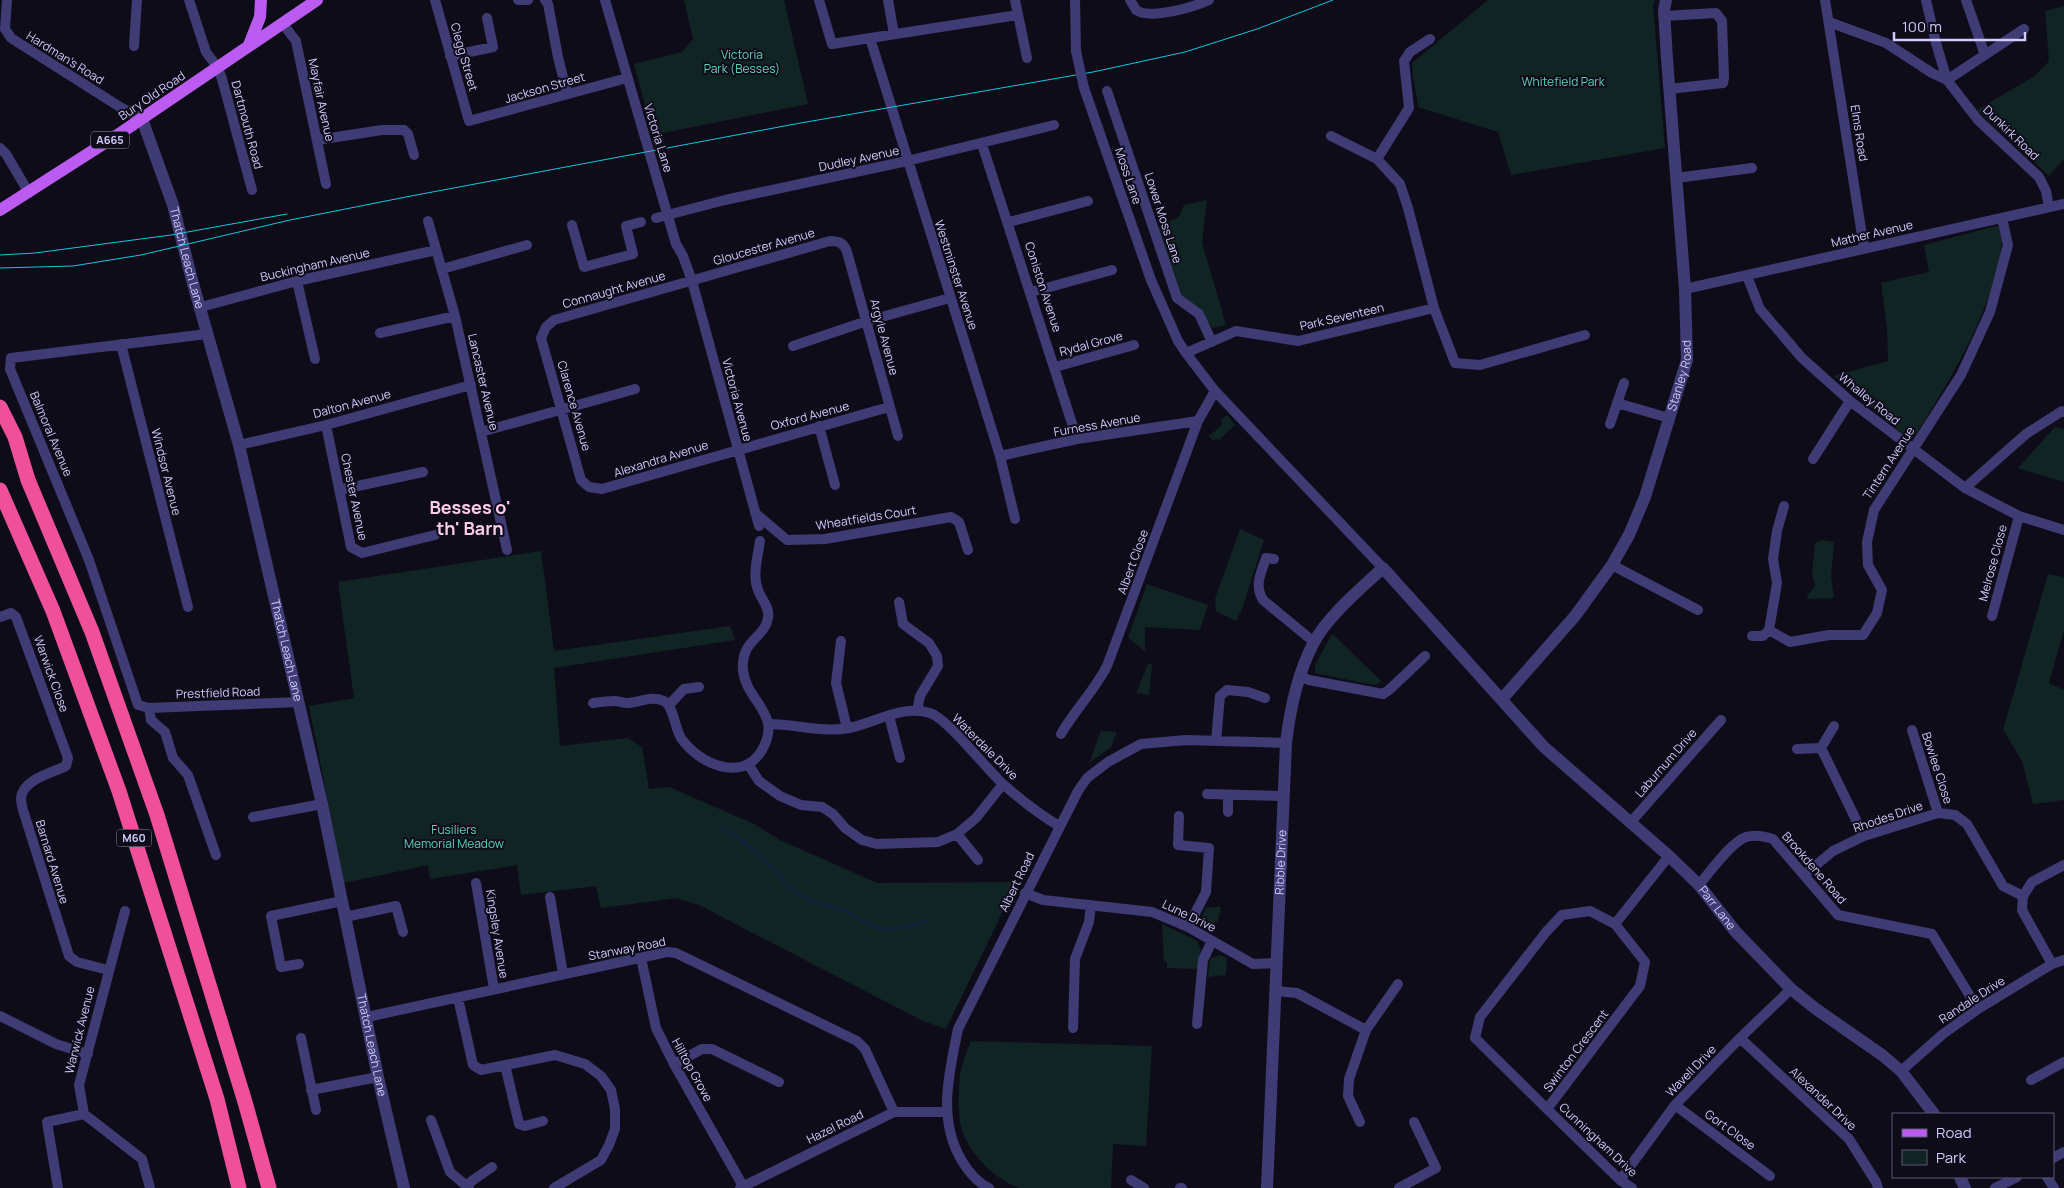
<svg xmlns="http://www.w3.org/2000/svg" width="2064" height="1188" font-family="Manrope,sans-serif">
<rect width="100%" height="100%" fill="#0f0c1a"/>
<path fill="#102423" d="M 684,0 L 784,0 L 808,104 L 653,135 L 634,64 L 682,52 L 693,39 Z
M 1488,0 L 1655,0 L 1653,5 L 1665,148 L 1511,175 L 1498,132 L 1418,107 C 1417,92 1412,79 1412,63 Z
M 2064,6 L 2064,159 L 2049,176 L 1977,110 L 2036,75 L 2049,61 L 2045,11 Z
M 1207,200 L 1202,243 L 1226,325 L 1212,328 L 1200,311 L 1179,294 L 1156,228 L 1179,217 L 1184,205 Z
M 1996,226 L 2000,228 C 2004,245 2000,259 1995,277 C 1978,335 1947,384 1916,435 L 1911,439 L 1907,438 L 1834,376 L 1888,361 L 1887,327 L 1881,283 L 1929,272 L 1924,245 Z
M 1227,415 L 1235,425 L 1219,440 L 1216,438 L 1213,441 L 1208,435 L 1212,434 L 1223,423 L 1220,421 Z
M 2055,427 L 2064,429 L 2064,482 L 2018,468 Z
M 1240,529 L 1264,540 L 1242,609 L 1236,621 L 1216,611 L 1215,599 Z
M 1822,540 L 1834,542 L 1831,576 L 1834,598 L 1807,599 L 1808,595 L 1815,586 L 1812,573 L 1815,543 Z
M 541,551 L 554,651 L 730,626 L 735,640 L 554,668 L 560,746 L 628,738 L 642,747 L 649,789 L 669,787 L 754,824 L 780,840 L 877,883 L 1017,882 L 946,1029 L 923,1021 L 699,905 L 676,898 L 601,908 L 596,886 L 521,895 L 517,865 L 430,879 L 428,865 L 344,883 L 309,706 L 354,698 L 338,582 Z
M 2048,574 L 2064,577 L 2064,629 L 2049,683 L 2064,690 L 2064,800 L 2033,804 L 2022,761 L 2003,730 Z
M 1147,584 L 1208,605 L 1200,630 L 1145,627 L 1145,651 L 1128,638 Z
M 1332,634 L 1337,638 L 1382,682 L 1373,685 L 1315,673 L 1315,665 Z
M 1148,664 L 1152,664 L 1149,695 L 1136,693 Z
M 1101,731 L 1117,732 L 1111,747 L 1089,763 Z
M 1214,907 L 1221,907 L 1218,921 L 1215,922 L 1212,933 L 1204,929 L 1201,918 L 1206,908 Z
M 1162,924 L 1196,940 C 1203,949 1201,959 1200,969 L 1167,968 L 1167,962 L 1164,961 Z
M 1220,955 L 1227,958 L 1226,975 L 1208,977 L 1210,959 Z
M 971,1041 L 1152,1046 L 1146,1146 L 1113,1144 L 1111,1188 L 1019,1188 C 994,1178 976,1160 964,1136 C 957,1122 958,1086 961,1070 C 963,1061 967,1050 971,1041 Z"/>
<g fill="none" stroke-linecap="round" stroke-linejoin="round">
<path stroke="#0f203c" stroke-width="2.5" d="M 721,828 L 739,838 L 777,871 L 783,882 L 806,899 L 846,911 L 879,929 L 899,928 L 928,921"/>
<path stroke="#3f3b75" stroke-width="10" d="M 189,0 L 206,52 L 218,68 L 222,79 L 252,190
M 435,0 L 469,121 L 627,78
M 518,0 L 528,0
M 545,0 L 548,4 L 558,57 L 567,93
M 605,0 L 676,244 L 683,256 L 692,281 L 759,526
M 819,0 L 832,44 L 1018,15
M 888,0 L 894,34
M 1015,0 L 1027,58
M 1075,0 L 1076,51
M 1130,0 L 1136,10 C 1150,20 1194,7 1209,0
M 1825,0 L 1864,248
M 1926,0 L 1936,43 L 1947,80 L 1978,120 L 2039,177 L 2046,191 L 2049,207
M 1966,0 L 1985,55
M 1664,16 L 1716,13 L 1722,21 L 1724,78 L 1723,83 L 1669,89
M 1829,22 L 1886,43 L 1932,73 L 1947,80
M 283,24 L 296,41 L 326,184
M 5,29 L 11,38 L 120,107 L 142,119
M 5,29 L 7,0
M 870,38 L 1000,456 L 1015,519
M 134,46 L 137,0
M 450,56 L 493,47 L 487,18
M 1947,80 L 2024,29
M 1084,88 L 1151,280 L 1178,341 L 1186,353
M 1107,91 L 1177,298 L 1199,314 L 1212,342
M 1331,136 L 1377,159 L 1400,184 L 1408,208 L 1434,308 L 1455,363 L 1480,365 L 1585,335
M 317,140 L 382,130 L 404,130 L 408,134 L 414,155
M 982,144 L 1077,439
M 0,148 L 6,154 L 29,193
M 1377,159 L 1409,108 L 1404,61 L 1410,52 L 1430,39
M 1676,178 L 1752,168
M 656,218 L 725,200 L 907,161 L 1054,125
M 428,221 L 455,316 L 507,550
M 1009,222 L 1088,201
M 572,225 L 584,267 L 633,254 L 626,226 L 641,222
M 442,269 L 527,245
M 1747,276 L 1760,309 L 1802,358 L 1850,401 L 1965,488 L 2019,516 L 2064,530
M 297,281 L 315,359
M 1685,289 L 2064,204
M 1031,292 L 1112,270
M 201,307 L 297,281 L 436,250
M 380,333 L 455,316
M 207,334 L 11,358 L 10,369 L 89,560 L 138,705 L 149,708 L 299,702
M 121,344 L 188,607
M 793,346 L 867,321 L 950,298
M 1055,367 L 1134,345
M 1617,403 L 1669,418
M 889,407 L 602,489 L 589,487 L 581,480 L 541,338 L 546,327 L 554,320 L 830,241 C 839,241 844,243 847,252 L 898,436
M 1610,424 L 1624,383
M 326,425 L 351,547 L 362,553 L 435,535
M 819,426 L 835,485
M 481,432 L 635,389
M 239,445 L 326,425 L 471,385
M 1000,456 L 1077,439 L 1198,421
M 1813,459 L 1850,401
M 1965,488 L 2026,434 L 2062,411 L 2064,412
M 339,490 L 423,472
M 755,513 L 787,540 L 825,539 L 951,517 L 959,522 L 968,550
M 1274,559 L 1266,558 C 1261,573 1254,585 1263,600 L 1314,642
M 1612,565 L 1698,610
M 1383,568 L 1215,391 L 1186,353 L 1236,331 L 1298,341 L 1434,308
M 899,602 L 903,624 L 929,643 L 937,656 L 938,666 L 920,696 L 917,711
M 1992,616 L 2019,516
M 0,617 L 11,613 L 16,617 L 68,758 L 66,766 C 52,773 23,779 21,798 C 21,801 22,806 23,810 L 69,956 L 77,962 L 108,970
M 1769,630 L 1777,583 L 1773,559 L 1777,531 L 1784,506
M 1752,636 L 1763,636 L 1769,630 L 1790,642 L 1829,635 L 1863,635 L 1877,613 L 1882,590 L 1868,565 L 1867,542 L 1874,510 L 1961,375 L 1990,312 L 2008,245 L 2002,218
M 841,641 L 836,683 L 847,728
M 1299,676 L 1309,680 L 1383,694 L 1389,690 L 1425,656
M 593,703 C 600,702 608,701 615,701 C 619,701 623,703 626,703 C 639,703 651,695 664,701 C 673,705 675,728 681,738 C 698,763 742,784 762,750 C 783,714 747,702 743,671 C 740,640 765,638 768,618 C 770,607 761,599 758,590 C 752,575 758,556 760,541
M 669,705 L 684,689 L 699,687
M 149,708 L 151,720 L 165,732 L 173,758 L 188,775 L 216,855
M 889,716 L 900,758
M 769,724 C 795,724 823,733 849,728 C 874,723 904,704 930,713 C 948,719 987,770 1004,785 C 1021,800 1039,814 1059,826
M 1912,730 L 1938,813
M 1061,734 C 1075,710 1094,691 1107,666 L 1198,421 L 1215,391
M 1216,741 L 1220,696 L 1227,690 L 1248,692 L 1265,698
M 1821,748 L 1864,836
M 1797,749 L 1821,748 L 1834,726
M 748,764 L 759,781 L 780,796 L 801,805 L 822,807 L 833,814 L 845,828 L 862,840 L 877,844 L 938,842 L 957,834 L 976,818 L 1003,784
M 1207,794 L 1284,796
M 1228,812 L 1228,795
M 1179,816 L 1178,845 L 1209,848 L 1206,892 L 1188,927
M 253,817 L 322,804
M 1630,823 L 1721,720
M 957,834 L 978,860
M 1804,875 L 1833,851 L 1864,836 L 1938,813 L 1955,815 L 1967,824 L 2003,886 L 2023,896
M 476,883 L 494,989
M 1699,885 C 1709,873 1731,842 1746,837 C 1755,834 1764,836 1773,839 L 1838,915 L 1932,934 L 1978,1009
M 1025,893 L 1043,900 L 1152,912 L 1188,927 L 1253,964 L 1277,963
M 2023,896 L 2022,910 L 2052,964
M 2023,896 L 2032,882 L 2064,865
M 550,897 L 563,974
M 125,911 L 79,1085 L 84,1114 L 142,1159 L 150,1188
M 1590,911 L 1615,924 L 1645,962 L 1640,986 L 1547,1109 L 1475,1038 L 1480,1017 L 1546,932 L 1562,915 Z
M 345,917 L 396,906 L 403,932
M 1615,924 L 1669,856
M 641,958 L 656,1028 L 674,1064 L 743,1186
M 299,964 L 281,967 L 271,916 L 342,901
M 1276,991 L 1297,993 L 1366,1030
M 458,998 L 473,1065 L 481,1070 L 555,1055 L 585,1064 L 601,1076 L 611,1090 L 615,1109 L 615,1129 L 609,1145 L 601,1160 L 554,1188
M 0,1016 L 56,1044 L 88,1054
M 367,1017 L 667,952 L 676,953 L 857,1041 L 865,1049 L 894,1112
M 1197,1024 L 1203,960 L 1212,941
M 1073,1028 L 1075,959 L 1089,922 L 1091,905
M 301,1038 L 316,1110
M 1740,1038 L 1849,1139 L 1876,1182 L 1878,1188
M 674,1064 L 702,1049 L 712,1049 L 779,1082
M 505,1065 L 519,1124 L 525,1126 L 543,1121
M 1901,1071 L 1943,1034 L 1978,1009 L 2052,964 L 2064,960
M 2031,1080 L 2064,1062
M 311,1090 L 378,1077
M 1675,1105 L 1770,1176
M 1547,1109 L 1620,1180 L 1632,1188
M 431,1120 L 450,1172 L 469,1188
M 1360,1122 L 1348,1096 L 1349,1079 L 1366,1030 L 1398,984
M 2053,1158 L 2064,1152
M 2047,1177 L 2054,1188
M 1131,1180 L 1144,1188
M 1620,1180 L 1675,1105 L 1740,1038 L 1791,989
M 466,1185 L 492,1167
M 58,1188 L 47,1122 L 84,1114
M 740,1188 L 894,1112 L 946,1112
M 989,1188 C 978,1183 968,1171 962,1161 C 937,1120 949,1073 958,1029 L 1078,791 L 1087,778 L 1108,762 L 1141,744 L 1186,740 L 1286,743
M 1180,1188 L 1182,1188
M 1399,1188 L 1436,1168 L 1414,1122
M 1995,1188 L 2017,1177"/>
<g stroke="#3f3b75" stroke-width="12">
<path id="s1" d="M 142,119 L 173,205 L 192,280 L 239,445 L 322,804 L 378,1077 L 404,1188"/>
<path id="s2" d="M 1502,699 L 1575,616 L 1612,565 L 1629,535 L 1645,497 L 1687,360 L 1685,289 L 1667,59 L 1664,10 L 1666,0"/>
<path d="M 1960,1177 L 1965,1188"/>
<path id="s3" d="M 1267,1188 L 1286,743 C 1290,709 1297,675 1313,644 C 1326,618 1361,588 1383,568 L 1544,747 L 1669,856 L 1699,885 L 1735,931 L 1791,989 L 1816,1009 L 1882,1055 L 1901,1071 L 1934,1114"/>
</g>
<path stroke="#bc5bf1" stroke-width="12" d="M 249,45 L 260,17 L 261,0
M 0,210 L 122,132 L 317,0"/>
<path stroke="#f05099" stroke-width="15" d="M 0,407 L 15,437 L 28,480 L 92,632 L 157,815 L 245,1102 L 269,1188
M 0,490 L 53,611 L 119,791 L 217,1099 L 239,1188"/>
<path stroke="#14c5dd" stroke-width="1" d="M 0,255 L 35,253 L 171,235 L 287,214
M 0,268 L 73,266 L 141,255 L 290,220 L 411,196 L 795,124 L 1093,72 L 1185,52 L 1257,29 L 1333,0"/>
<path stroke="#3f3b75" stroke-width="10" d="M 1076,51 L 1084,88"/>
</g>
<g text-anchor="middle" stroke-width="4" stroke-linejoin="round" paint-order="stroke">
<g fill="#0f0c1a" stroke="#9791b7" stroke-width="1">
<rect x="91" y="131.5" width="38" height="17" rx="4"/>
<rect x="116.5" y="829.5" width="35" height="17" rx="4"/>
</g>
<g font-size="11" font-weight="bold" fill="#d1cafa">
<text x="110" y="144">A665</text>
<text x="134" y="842">M60</text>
</g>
<g font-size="12" fill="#5ed2b8" stroke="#0f0c1a">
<text x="742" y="59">Victoria<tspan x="742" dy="14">Park (Besses)</tspan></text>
<text x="1563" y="86">Whitefield Park</text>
<text x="454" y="834">Fusiliers<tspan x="454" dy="14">Memorial Meadow</tspan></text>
</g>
<g font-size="12" fill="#d1cafa" stroke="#0f0c1a">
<text transform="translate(464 57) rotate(74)" y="4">Clegg Street</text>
<text transform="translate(65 58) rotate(32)" y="4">Hardman's Road</text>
<text transform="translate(545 88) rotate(-16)" y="4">Jackson Street</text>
<text transform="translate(152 96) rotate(-34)" y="4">Bury Old Road</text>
<text transform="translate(321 100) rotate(78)" y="4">Mayfair Avenue</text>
<text transform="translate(247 125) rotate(75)" y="4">Dartmouth Road</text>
<text transform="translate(1859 133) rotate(81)" y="4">Elms Road</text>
<text transform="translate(2011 133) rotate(44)" y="4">Dunkirk Road</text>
<text transform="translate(658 138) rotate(73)" y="4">Victoria Lane</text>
<text transform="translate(859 159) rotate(-12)" y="4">Dudley Avenue</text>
<text transform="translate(1128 176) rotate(71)" y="4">Moss Lane</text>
<text transform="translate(1163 218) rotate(72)" y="4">Lower Moss Lane</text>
<text transform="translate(1872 234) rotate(-13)" y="4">Mather Avenue</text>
<text transform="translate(764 247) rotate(-16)" y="4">Gloucester Avenue</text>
<text dy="4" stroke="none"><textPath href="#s1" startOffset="146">Thatch Leach Lane</textPath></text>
<text transform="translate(315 265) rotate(-13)" y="4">Buckingham Avenue</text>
<text transform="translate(956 275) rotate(72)" y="4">Westminster Avenue</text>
<text transform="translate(1043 287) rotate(72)" y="4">Coniston Avenue</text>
<text transform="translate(614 290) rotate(-16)" y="4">Connaught Avenue</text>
<text transform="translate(1342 317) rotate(-13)" y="4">Park Seventeen</text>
<text transform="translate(884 337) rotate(75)" y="4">Argyle Avenue</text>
<text transform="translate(1091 344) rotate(-15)" y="4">Rydal Grove</text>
<text dy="4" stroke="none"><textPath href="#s2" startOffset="376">Stanley Road</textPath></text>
<text transform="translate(483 382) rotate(77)" y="4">Lancaster Avenue</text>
<text transform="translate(1869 399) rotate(39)" y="4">Whalley Road</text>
<text transform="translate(737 400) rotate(75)" y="4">Victoria Avenue</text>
<text transform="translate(352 404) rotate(-15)" y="4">Dalton Avenue</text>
<text transform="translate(574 406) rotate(74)" y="4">Clarence Avenue</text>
<text transform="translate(810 416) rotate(-15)" y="4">Oxford Avenue</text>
<text transform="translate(1097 425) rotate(-10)" y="4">Furness Avenue</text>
<text transform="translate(51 434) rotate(67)" y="4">Balmoral Avenue</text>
<text transform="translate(661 459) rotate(-17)" y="4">Alexandra Avenue</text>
<text transform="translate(1889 463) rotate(-57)" y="4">Tintern Avenue</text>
<text transform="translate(166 472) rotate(76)" y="4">Windsor Avenue</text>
<text transform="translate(354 497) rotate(78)" y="4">Chester Avenue</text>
<text transform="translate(866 518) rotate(-9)" y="4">Wheatfields Court</text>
<text transform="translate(1133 562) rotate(-70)" y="4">Albert Close</text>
<text transform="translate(1993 563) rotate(-75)" y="4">Melrose Close</text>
<text dy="4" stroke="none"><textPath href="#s1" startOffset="551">Thatch Leach Lane</textPath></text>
<text transform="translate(51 674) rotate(70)" y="4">Warwick Close</text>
<text transform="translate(218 693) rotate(-2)" y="4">Prestfield Road</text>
<text transform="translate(985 747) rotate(45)" y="4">Waterdale Drive</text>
<text transform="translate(1666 763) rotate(-49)" y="4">Laburnum Drive</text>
<text transform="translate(1937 768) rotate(72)" y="4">Bowlee Close</text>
<text transform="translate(1888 817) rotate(-19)" y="4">Rhodes Drive</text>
<text transform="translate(52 862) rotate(73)" y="4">Barnard Avenue</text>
<text dy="4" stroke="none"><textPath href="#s3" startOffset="326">Ribble Drive</textPath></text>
<text transform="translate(1814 868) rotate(49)" y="4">Brookdene Road</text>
<text transform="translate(1017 882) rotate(-64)" y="4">Albert Road</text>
<text dy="4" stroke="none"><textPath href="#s3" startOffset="1130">Parr Lane</textPath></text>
<text transform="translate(1189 916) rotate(26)" y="4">Lune Drive</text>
<text transform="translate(497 934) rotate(81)" y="4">Kingsley Avenue</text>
<text transform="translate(627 949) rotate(-11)" y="4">Stanway Road</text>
<text transform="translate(1972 1000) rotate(-33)" y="4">Randale Drive</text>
<text transform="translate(80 1030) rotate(-76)" y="4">Warwick Avenue</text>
<text dy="4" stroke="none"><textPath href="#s1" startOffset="955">Thatch Leach Lane</textPath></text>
<text transform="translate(1576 1051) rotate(-53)" y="4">Swinton Crescent</text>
<text transform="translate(692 1070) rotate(61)" y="4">Hilltop Grove</text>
<text transform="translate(1691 1071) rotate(-46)" y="4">Wavell Drive</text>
<text transform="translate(1823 1099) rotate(43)" y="4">Alexander Drive</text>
<text transform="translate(835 1127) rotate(-26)" y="4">Hazel Road</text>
<text transform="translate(1730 1130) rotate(36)" y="4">Gort Close</text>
<text transform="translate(1598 1140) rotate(43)" y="4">Cunningham Drive</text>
</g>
<g font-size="18" font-weight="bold" fill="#fbcce9" stroke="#0f0c1a">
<text x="470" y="514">Besses o'<tspan x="470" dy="21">th' Barn</tspan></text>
</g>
</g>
<rect x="1892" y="1113" width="162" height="65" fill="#0f0c1a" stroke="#5d5874"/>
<rect x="1902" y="1129" width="25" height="8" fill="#bc5bf1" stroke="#5d5874"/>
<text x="1936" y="1138" font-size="15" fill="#d1cafa">Road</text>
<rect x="1902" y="1150" width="25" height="15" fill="#102423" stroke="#5d5874"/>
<text x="1936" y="1163" font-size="15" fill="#d1cafa">Park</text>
<path d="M1894 32v8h131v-8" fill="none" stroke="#d1cafa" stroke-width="2.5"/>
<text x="1902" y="32" font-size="15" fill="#d1cafa" stroke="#0f0c1a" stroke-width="4" paint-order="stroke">100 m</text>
</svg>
